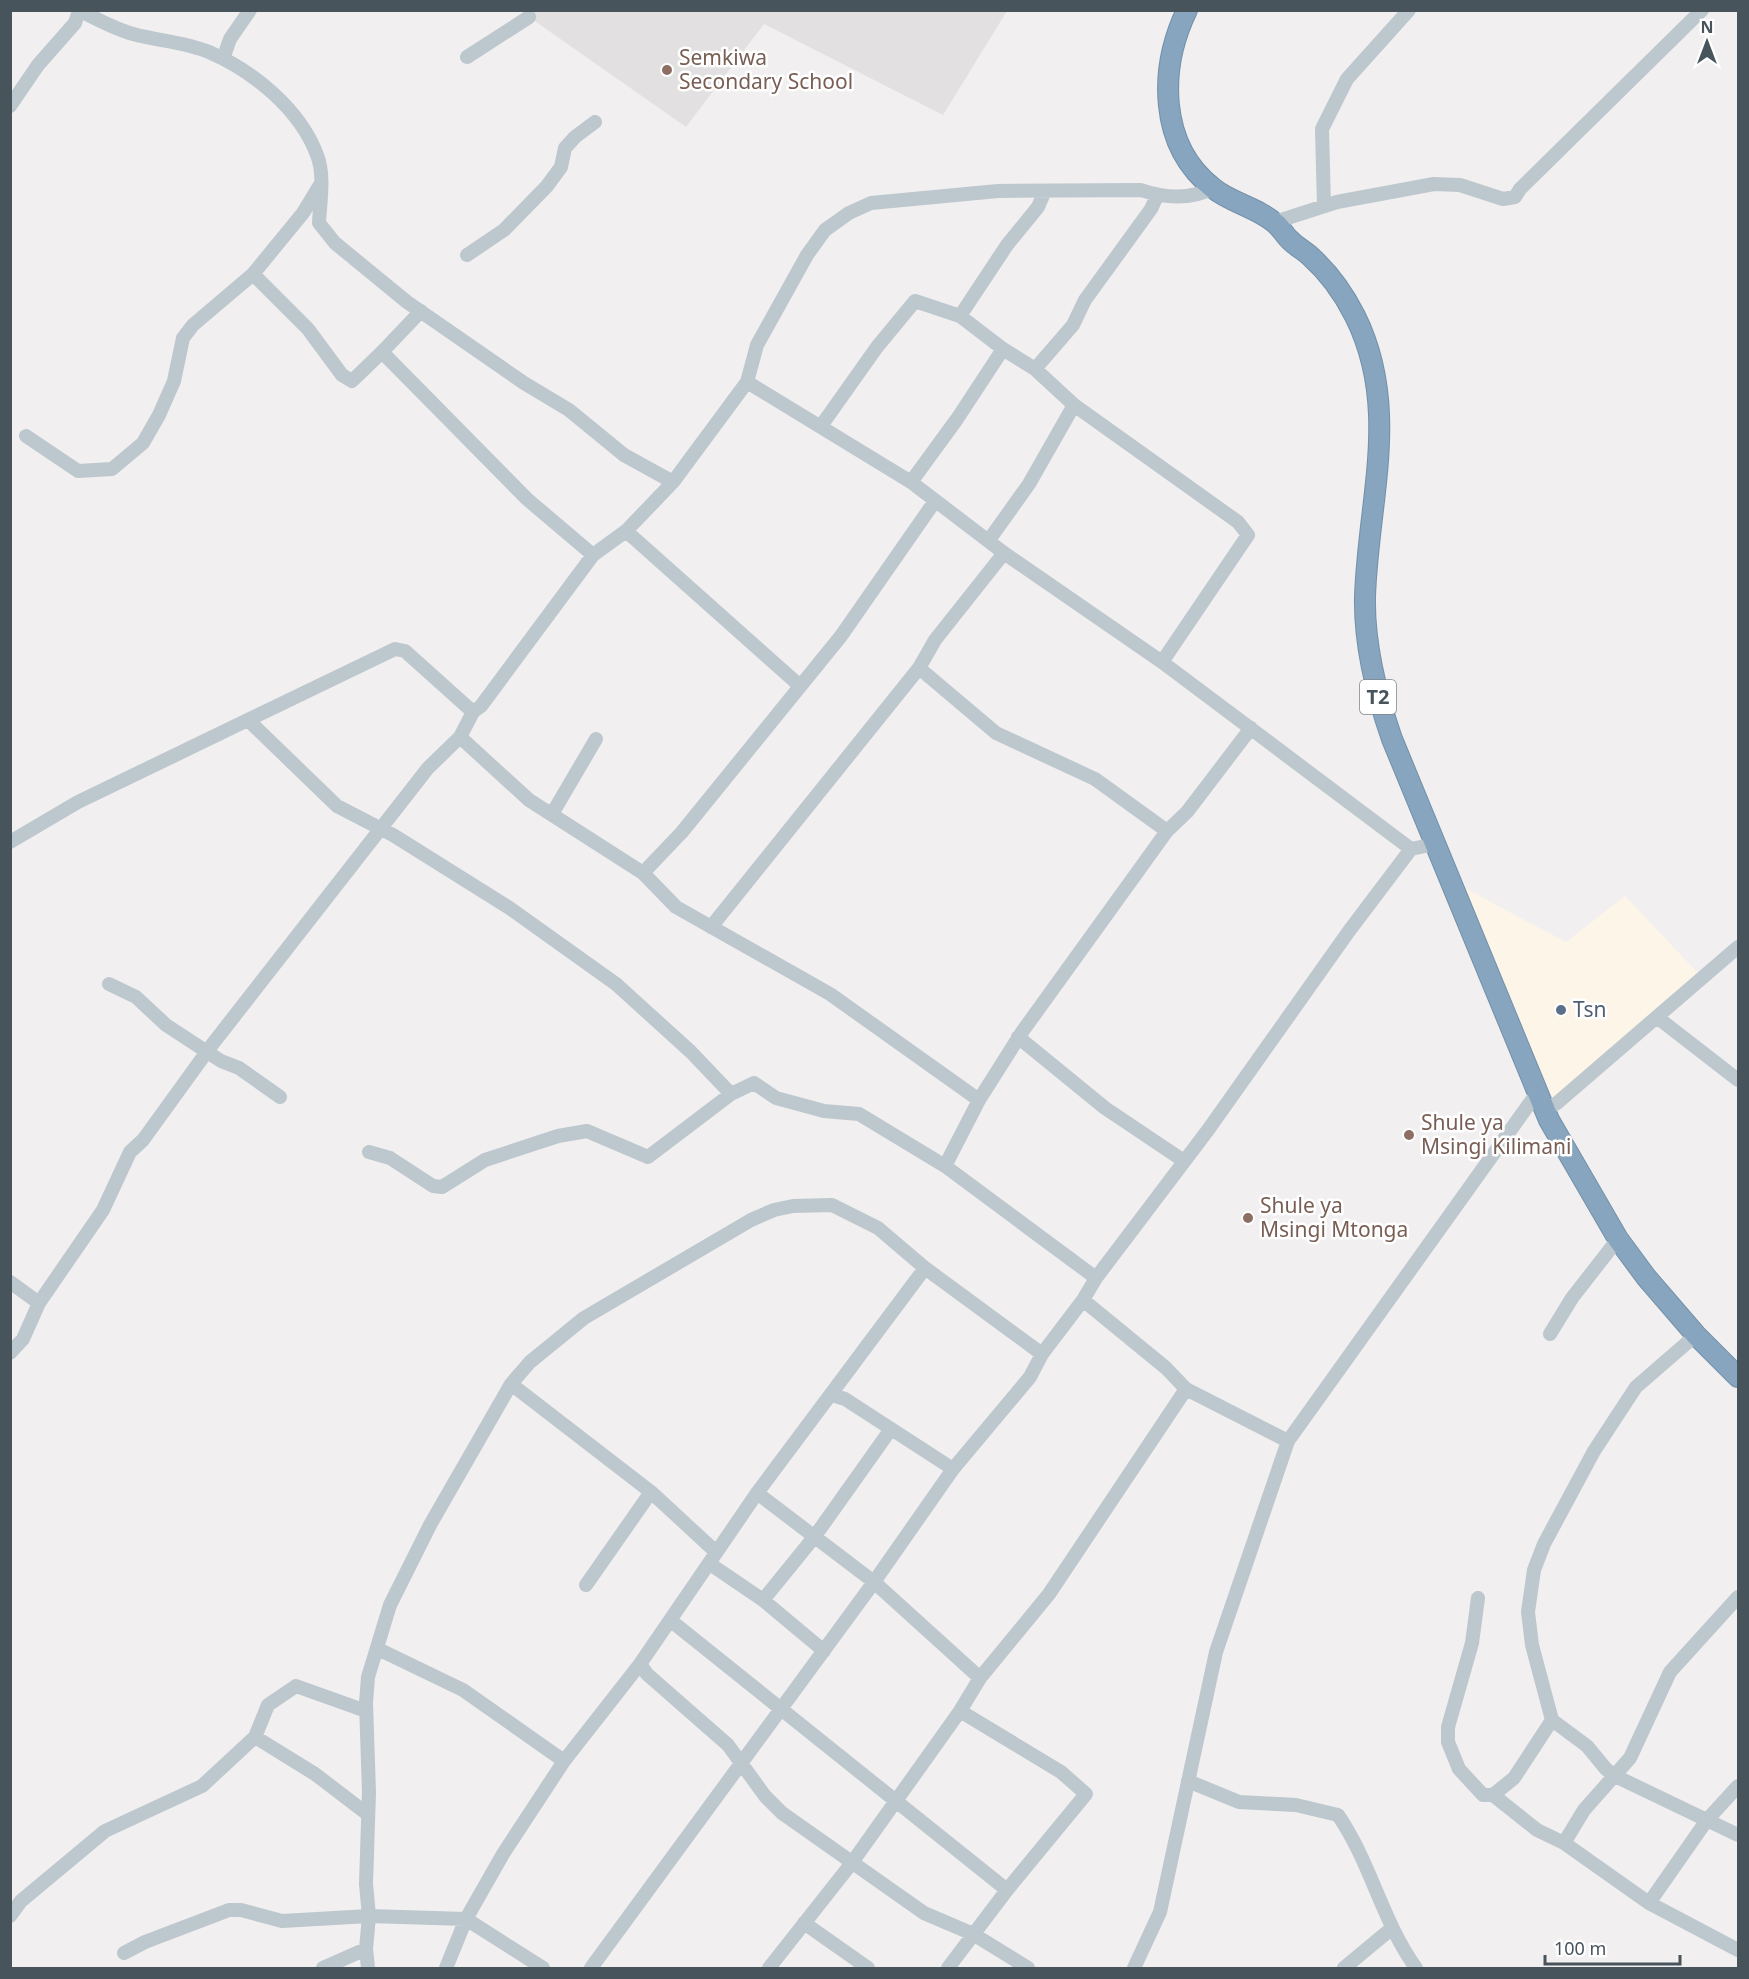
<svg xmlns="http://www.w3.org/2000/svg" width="1749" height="1979" font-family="'Noto Sans',sans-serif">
<rect width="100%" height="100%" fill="#f1efef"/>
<path fill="#fcf5e8" d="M 1457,884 L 1566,942 L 1625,896 L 1700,975 L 1547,1103 Z"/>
<path fill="#e2e0e1" d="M 534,10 L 1007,11 L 943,115 L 764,24 L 686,127 L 529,17 Z"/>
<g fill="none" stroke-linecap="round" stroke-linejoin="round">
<defs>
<path id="highway" d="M 1187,10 C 1159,68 1158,145 1213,188 C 1231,203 1259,208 1276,224 C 1282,229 1285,236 1291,241 C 1296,246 1303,250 1309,255 C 1327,271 1344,294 1355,316 C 1401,408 1368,500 1365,597 C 1364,645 1376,693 1392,739 L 1549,1120 L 1618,1239 L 1646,1277 L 1696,1335 L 1738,1377"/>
</defs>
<use href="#highway" stroke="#7290a9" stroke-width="22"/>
<path stroke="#bdc7ce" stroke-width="14" d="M 79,10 C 96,19 115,29 133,34 C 159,41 185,42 209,52 C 253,71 300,109 317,155 C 325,175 320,202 319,223 L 335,243 L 407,302 L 524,383 L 569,410 L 624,455 L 673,482
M 467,57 L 529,17
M 223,59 L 230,39 L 250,10
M 10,106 L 38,65 L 75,23 L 79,11
M 320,185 L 303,213 L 253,274 L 308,329 L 342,375 L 352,381 L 382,352 L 527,499 L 593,555
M 1324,206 L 1322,129 L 1347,79 L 1409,10
M 1275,222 L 1337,202 L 1434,184 L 1460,185 L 1503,199 L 1515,197 L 1520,189 L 1702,10
M 467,255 L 504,230 L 547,186 L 561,167 L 565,148 L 575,137 L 595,122
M 960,316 L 1007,245 L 1038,207 L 1044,193
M 382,352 L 421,311
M 1035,369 L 1073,325 L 1085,300 L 1151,209 L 1157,196
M 747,382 L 911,482 L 1004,553 L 1162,662 L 1411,849
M 821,426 L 877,347 L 915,301 L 960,316 L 1003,349 L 1035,369 L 1074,405 L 1238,522 L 1248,535 L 1162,662
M 26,436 L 78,471 L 112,469 L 143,443 L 159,415 L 174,381 L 183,338 L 193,325 L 253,274
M 911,482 L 957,419 L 1003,349
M 626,531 L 799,685
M 989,540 L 1029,484 L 1074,405
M 919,668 L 996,733 L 1095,779 L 1167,831
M 249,721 L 337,806 L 393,835 L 508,907 L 616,984 L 691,1052 L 731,1094
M 460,737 L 529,800 L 643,873 L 676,907 L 830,994 L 979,1100
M 552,814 L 596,739
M 10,842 L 78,802 L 395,649 L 405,651 L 473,712
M 643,873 L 682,832 L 841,636 L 935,501
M 711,927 L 919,668 L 935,640 L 1004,553
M 109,984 L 136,997 L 166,1025 L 221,1061 L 239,1068 L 280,1097
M 1658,1018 L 1738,1080
M 1018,1037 L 1105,1108 L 1184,1161
M 1544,1110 L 1557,1103 L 1738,947
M 369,1152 L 390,1158 L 433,1186 L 442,1187 L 485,1160 L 558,1136 L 587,1131 L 648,1157 L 731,1094 L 754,1083 L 776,1098 L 824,1111 L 859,1114 L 945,1166 L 1096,1278
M 945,1166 L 979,1100 L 1022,1032 L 1167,831 L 1187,812 L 1251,728
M 10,1282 L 39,1303
M 1083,1300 L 1166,1368 L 1186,1389 L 1288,1441
M 1550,1334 L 1572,1298 L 1618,1239
M 1696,1335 L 1636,1387 L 1594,1451 L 1544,1544 L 1534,1570 L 1528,1612 L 1532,1645 L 1552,1720 L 1587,1746 L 1606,1769 L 1615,1776 L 1738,1835
M 10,1353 L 23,1339 L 39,1303 L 103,1210 L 130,1152 L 143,1140 L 211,1046 L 428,768 L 460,737 L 473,712 L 481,706 L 593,555 L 626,531 L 673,482 L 747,382 L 757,345 L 807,255 L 825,230 L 849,213 L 871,203 L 998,191 L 1141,190 C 1164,198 1191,200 1213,188
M 511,1384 L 651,1492 L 716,1552
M 832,1395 L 845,1399 L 953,1469
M 757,1493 L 874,1582 L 980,1678
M 710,1564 L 763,1600 L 824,1651
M 586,1585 L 651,1492
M 1478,1598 L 1472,1643 L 1448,1727 L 1448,1742 L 1459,1769 L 1483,1795 L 1493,1795 L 1537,1830 L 1564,1843 L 1649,1903 L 1738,1950
M 763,1600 L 815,1536 L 891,1429
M 670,1620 L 1007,1890
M 378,1649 L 463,1690 L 564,1761
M 640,1664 L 647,1674 L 728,1745 L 765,1796 L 782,1813 L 924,1913 L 973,1934 L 1028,1968
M 255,1737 L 315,1774 L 366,1813
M 1188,1781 L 1239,1802 L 1296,1805 L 1338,1815 C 1371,1863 1382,1921 1416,1968
M 1493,1795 L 1514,1778 L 1552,1720
M 1564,1843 L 1584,1810 L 1630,1758 L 1670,1672 L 1738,1597
M 1649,1903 L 1707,1820 L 1738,1786
M 10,1916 L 21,1901 L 105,1831 L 202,1786 L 255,1737 L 268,1705 L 296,1686 L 366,1711
M 804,1923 L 868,1968
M 124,1953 L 145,1942 L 229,1910 L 241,1910 L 282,1921 L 369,1916 L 466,1919 L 543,1968
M 323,1968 L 366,1949
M 368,1968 L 366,1949 L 369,1916 L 366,1884 L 369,1792 L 366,1703 L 368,1677 L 390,1605 L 430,1525 L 511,1384 L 530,1362 L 584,1318 L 751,1220 L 774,1210 L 793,1206 L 832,1205 L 878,1228 L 925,1268 L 1042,1354
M 446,1968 L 466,1919 L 503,1854 L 564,1761 L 640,1664 L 757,1493 L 925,1268
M 591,1968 L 874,1582 L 953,1469 L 1030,1377 L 1042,1354 L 1083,1300 L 1096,1278 L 1208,1130 L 1349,931 L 1411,849 L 1435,844
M 769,1968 L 851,1864 L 960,1711 L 980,1678 L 1049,1594 L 1186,1389
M 948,1968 L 1007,1890 L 1086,1794 L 1061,1772 L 960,1711
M 1134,1968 L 1160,1912 L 1216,1652 L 1288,1441 L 1537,1093
M 1344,1968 L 1391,1929"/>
<use href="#highway" stroke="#87a5be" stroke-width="20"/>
</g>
<g fill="#8d6e63" stroke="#fff" stroke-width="2">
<circle cx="667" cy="70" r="6"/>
<circle cx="1409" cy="1135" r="6"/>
<circle cx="1248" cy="1218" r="6"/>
</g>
<circle fill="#5c6f8a" stroke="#fff" stroke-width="2" cx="1561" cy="1010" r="6"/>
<g text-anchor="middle" stroke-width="5" stroke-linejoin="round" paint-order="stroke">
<rect fill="#fff" stroke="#7e878d" stroke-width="1.5" x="1360" y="680" width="36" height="34" rx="4.5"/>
<g font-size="20" font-weight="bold" fill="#47545c">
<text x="1378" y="704">T2</text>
</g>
<g font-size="21" fill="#785e54" stroke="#fff" text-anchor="start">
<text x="679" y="65">Semkiwa<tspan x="679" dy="24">Secondary School</tspan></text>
<text x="1421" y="1130">Shule ya<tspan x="1421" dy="24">Msingi Kilimani</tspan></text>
<text x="1260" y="1213">Shule ya<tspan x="1260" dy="24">Msingi Mtonga</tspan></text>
</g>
<g font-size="21" fill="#4e5e75" stroke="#fff" text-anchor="start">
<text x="1573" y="1017">Tsn</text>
</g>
</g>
<rect width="1749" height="1979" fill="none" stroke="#47545c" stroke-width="24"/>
<g transform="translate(1707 42)" stroke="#ffffff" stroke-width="4.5" paint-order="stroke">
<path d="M0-4.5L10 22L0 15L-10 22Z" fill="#47545c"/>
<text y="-9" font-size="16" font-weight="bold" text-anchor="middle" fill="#47545c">N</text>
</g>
<path d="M1545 1955v9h135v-9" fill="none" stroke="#47545c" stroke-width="3"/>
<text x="1554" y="1955" font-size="18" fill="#47545c" stroke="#ffffff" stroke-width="4.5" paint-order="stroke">100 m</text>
</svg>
